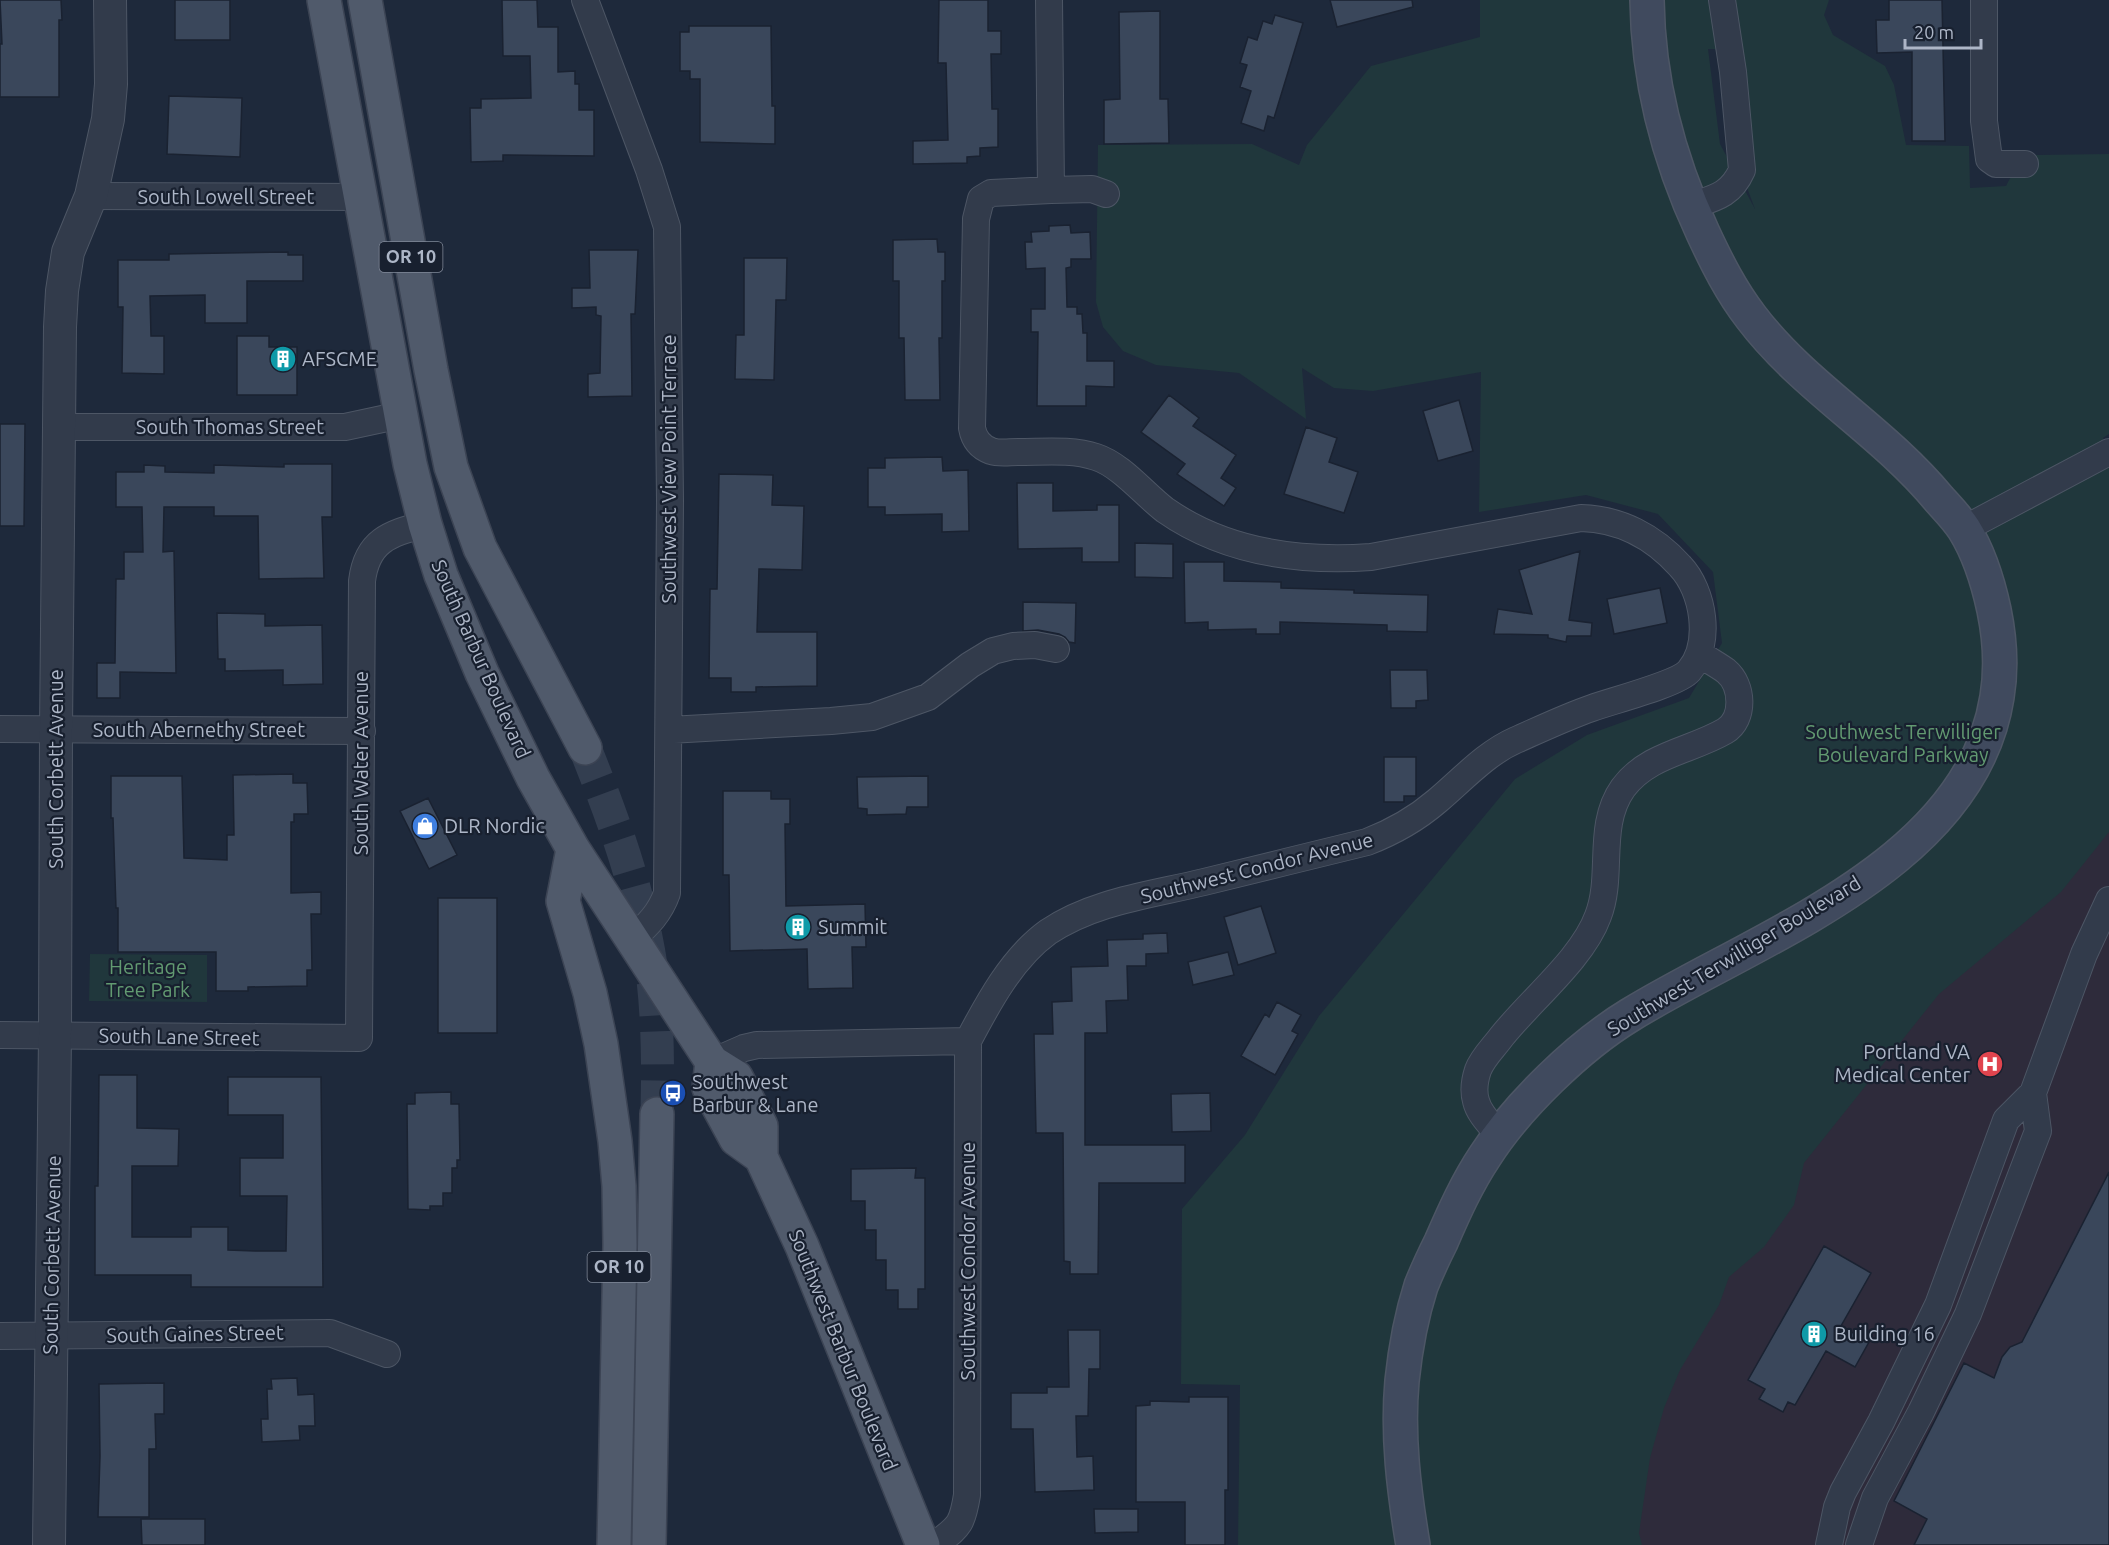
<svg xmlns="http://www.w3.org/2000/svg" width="2109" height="1545" font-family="Ubuntu,sans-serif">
<rect width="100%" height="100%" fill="#1e293b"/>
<path fill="#2e2b3b" d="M 2109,719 L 2109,1545 L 1631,1545 L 1652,1399 L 1796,1155 Z"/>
<path fill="#20373c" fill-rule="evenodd" d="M 1480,0 L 1829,0 L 1824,15 L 1833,35 L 1885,66 L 1894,85 L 1906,145 L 1969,146 L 1970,188 L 2006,186 L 2019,161 L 2037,155 L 2109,154 L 2109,434 L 2103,438 L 2109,448 L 2109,832 L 2061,892 L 1939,994 L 1804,1163 L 1794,1205 L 1764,1247 L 1729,1277 L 1719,1305 L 1680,1370 L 1664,1408 L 1650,1458 L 1639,1533 L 1642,1545 L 1238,1545 L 1240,1385 L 1181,1384 L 1182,1209 L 1245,1135 L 1319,1016 L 1515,779 L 1587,735 L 1689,698 L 1722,643 L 1713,572 L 1658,514 L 1586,495 L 1479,512 L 1481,372 L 1373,391 L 1334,388 L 1302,368 L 1306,419 L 1239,373 L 1156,365 L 1123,351 L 1103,327 L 1096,302 L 1098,145 L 1252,144 L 1299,165 L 1307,145 L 1371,66 L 1480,37 ZM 1708,49 L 1715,49 L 1723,62 L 1740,169 L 1755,209 L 1720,144 Z
M 90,954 L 207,955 L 207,1002 L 89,1001 Z"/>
<path fill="#3a475b" stroke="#1a2231" stroke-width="1.5" d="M 0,0 L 61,0 L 62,20 L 59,20 L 59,97 L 0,97 L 0,44 L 2,44 Z
M 175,0 L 230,0 L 230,40 L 175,40 Z
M 502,0 L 537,0 L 538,27 L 558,27 L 558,72 L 575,71 L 575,84 L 579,84 L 579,110 L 594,110 L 594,156 L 503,155 L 503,161 L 471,162 L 470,108 L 481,108 L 481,99 L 531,98 L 530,56 L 503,56 Z
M 939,0 L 988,0 L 988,31 L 1001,31 L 1001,54 L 991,54 L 992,109 L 998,109 L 998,147 L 980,148 L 980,156 L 967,157 L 967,163 L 913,164 L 913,141 L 948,140 L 946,63 L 938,63 Z
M 1330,0 L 1412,0 L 1413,7 L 1337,27 Z
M 1889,0 L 1942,0 L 1945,141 L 1912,141 L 1912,52 L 1877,53 L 1876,20 L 1889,20 Z
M 1160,11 L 1160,99 L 1168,99 L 1169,143 L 1104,144 L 1104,100 L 1120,99 L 1119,12 Z
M 1275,15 L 1303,23 L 1274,118 L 1268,116 L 1264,131 L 1241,123 L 1251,91 L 1240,87 L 1247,65 L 1240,63 L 1248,37 L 1257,40 L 1263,21 L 1272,24 Z
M 689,26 L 771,26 L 772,106 L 775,106 L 775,144 L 700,142 L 700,79 L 690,79 L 690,71 L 680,71 L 680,32 L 689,32 Z
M 169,96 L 242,98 L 240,157 L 167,154 Z
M 1070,225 L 1071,233 L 1090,232 L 1091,259 L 1071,259 L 1071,267 L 1066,268 L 1067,307 L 1077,307 L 1077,314 L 1082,314 L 1083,333 L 1087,333 L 1087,361 L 1114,361 L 1114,387 L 1086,386 L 1086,406 L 1037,406 L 1038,332 L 1031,332 L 1031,309 L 1045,309 L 1045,268 L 1026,269 L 1025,242 L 1032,242 L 1031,232 L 1049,231 L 1049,226 Z
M 937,239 L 938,252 L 945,252 L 945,281 L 942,281 L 942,338 L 939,338 L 940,400 L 905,400 L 904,338 L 899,338 L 899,281 L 893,281 L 893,240 Z
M 589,250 L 638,250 L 635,314 L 631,314 L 632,396 L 588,397 L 588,374 L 600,373 L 601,316 L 596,315 L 596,307 L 572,308 L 572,288 L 590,288 Z
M 288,252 L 288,255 L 303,255 L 303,281 L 247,281 L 247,323 L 205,323 L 205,295 L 150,296 L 151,336 L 164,336 L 164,374 L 122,373 L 123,307 L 118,307 L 118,260 L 169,260 L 169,254 Z
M 744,258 L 787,258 L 786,300 L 776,300 L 774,380 L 735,379 L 736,335 L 744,335 Z
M 237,336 L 269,336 L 269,347 L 297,347 L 297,395 L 237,395 Z
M 1169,395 L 1199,418 L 1193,426 L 1236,455 L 1221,478 L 1236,488 L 1224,506 L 1177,474 L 1185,464 L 1141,432 Z
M 1459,400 L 1473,451 L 1438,461 L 1423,411 Z
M 0,424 L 25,424 L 24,526 L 0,526 Z
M 1306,427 L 1337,438 L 1329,462 L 1358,472 L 1344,513 L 1284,494 Z
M 942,457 L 943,471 L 968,470 L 969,531 L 942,532 L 942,514 L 885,515 L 885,507 L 868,507 L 868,468 L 885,468 L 885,458 Z
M 284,464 L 332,464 L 332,517 L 322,517 L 324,578 L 259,579 L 258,516 L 214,516 L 214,507 L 164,507 L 163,552 L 174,551 L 176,673 L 120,672 L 120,698 L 97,698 L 97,663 L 115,663 L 116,579 L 124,579 L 124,552 L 143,552 L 142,507 L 116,507 L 116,472 L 144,472 L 144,465 L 165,466 L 165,472 L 214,473 L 214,465 L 284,467 Z
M 719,474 L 773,475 L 772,505 L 804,506 L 802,570 L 759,569 L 757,632 L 817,632 L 817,686 L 756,687 L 756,692 L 731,692 L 731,678 L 709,678 L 710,589 L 717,589 Z
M 1017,483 L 1053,483 L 1053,511 L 1097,510 L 1097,505 L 1119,505 L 1119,562 L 1082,562 L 1082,548 L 1018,549 Z
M 1135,543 L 1173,544 L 1173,578 L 1135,577 Z
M 1580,551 L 1569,620 L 1592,623 L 1591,636 L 1567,636 L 1566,642 L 1548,638 L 1548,635 L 1494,634 L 1498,609 L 1532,614 L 1519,570 Z
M 1184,562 L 1224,562 L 1224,581 L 1281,582 L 1281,588 L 1354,590 L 1354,593 L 1428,595 L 1427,632 L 1387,631 L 1387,625 L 1280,622 L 1280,634 L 1256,634 L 1256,629 L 1208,630 L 1208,622 L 1185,623 Z
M 1660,588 L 1667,623 L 1614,634 L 1607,599 Z
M 1023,602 L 1076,603 L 1075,643 L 1069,642 L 1065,637 L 1059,634 L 1038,630 L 1023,631 Z
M 217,613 L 265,614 L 265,626 L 322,625 L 323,684 L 283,685 L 283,670 L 225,671 L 225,659 L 218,659 Z
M 1390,670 L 1427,670 L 1428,700 L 1416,701 L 1416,708 L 1391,708 Z
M 1384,757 L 1416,757 L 1416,796 L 1404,796 L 1404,802 L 1384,802 Z
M 293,774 L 293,783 L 307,783 L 308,814 L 294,814 L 294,822 L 291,822 L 291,893 L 321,892 L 321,914 L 311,914 L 312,970 L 307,970 L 307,986 L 248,987 L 248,991 L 216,991 L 216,952 L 118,952 L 118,908 L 116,908 L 113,818 L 111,818 L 111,776 L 182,776 L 184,858 L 227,860 L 227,835 L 234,835 L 233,775 Z
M 928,776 L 928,807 L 907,807 L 906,814 L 867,815 L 867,809 L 858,808 L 857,777 Z
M 723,791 L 771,791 L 771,799 L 790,799 L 790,824 L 785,824 L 786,906 L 865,904 L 866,947 L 852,947 L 853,988 L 808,989 L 807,949 L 730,951 L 729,875 L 723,875 Z
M 428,798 L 457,855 L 429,869 L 400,811 Z
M 438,898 L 497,898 L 497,1033 L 438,1033 Z
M 1261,906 L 1276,953 L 1238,965 L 1224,917 Z
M 1167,933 L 1168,953 L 1146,954 L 1146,966 L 1127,966 L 1128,1000 L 1106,1001 L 1107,1033 L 1085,1033 L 1085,1145 L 1185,1145 L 1185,1183 L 1099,1183 L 1098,1274 L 1070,1274 L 1070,1262 L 1064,1261 L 1063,1133 L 1036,1133 L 1034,1034 L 1053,1034 L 1052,1002 L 1072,1001 L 1071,967 L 1108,966 L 1107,940 L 1143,939 L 1143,934 Z
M 1228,952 L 1234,975 L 1193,985 L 1188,962 Z
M 1277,1002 L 1301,1015 L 1292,1031 L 1298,1034 L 1275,1075 L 1241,1056 L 1265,1014 L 1269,1017 Z
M 99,1075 L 137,1075 L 137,1128 L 179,1129 L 178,1166 L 132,1166 L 132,1237 L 191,1237 L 191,1227 L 228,1227 L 228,1250 L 255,1251 L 286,1251 L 287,1196 L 240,1196 L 240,1158 L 283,1158 L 283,1115 L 228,1115 L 228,1077 L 321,1077 L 323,1287 L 191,1287 L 191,1275 L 95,1275 L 95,1186 L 98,1186 Z
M 451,1092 L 451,1104 L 459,1104 L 460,1160 L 457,1160 L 457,1168 L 452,1168 L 452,1193 L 443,1193 L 443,1206 L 430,1206 L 430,1210 L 408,1209 L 407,1104 L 415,1104 L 415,1093 Z
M 1210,1093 L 1211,1131 L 1172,1132 L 1171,1094 Z
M 916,1168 L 915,1178 L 925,1178 L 925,1289 L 918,1289 L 918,1309 L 898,1309 L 898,1290 L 886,1290 L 886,1260 L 876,1260 L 876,1230 L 865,1230 L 865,1201 L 851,1201 L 851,1169 Z
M 2109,1172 L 2109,1545 L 1914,1545 L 1927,1519 L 1894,1501 L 1964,1363 L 1994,1378 L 2002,1357 L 2010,1347 L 2022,1342 Z
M 1824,1246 L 1871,1273 L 1841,1326 L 1869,1342 L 1855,1367 L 1826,1351 L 1795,1405 L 1788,1402 L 1783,1412 L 1759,1399 L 1765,1389 L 1748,1380 Z
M 1068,1330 L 1100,1330 L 1100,1369 L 1089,1369 L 1088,1416 L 1076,1416 L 1077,1457 L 1093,1456 L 1094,1490 L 1035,1492 L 1033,1429 L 1011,1429 L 1011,1393 L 1047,1393 L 1047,1387 L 1069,1387 Z
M 297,1378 L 298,1395 L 314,1394 L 315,1426 L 299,1426 L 300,1440 L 262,1442 L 261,1419 L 268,1419 L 267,1389 L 272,1389 L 271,1379 Z
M 164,1383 L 164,1414 L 155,1414 L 156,1449 L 149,1449 L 149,1517 L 98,1517 L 100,1456 L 99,1384 Z
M 1189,1397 L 1228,1397 L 1228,1490 L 1225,1490 L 1225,1545 L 1185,1545 L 1185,1502 L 1136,1502 L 1136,1406 L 1150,1405 L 1150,1401 L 1189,1402 Z
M 1094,1509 L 1138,1509 L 1138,1532 L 1095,1533 Z
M 141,1519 L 205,1519 L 205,1545 L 142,1545 Z"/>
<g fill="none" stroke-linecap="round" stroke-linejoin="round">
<path stroke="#333e50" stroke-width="33" stroke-dasharray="33 16" stroke-linecap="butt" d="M 585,748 C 614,821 641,894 652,972 C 658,1019 658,1067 657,1114"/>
<defs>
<path id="minor" d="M 585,0 L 649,170 L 667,227 L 670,501 L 667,893 C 660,913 648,925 632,939
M 1049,0 L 1051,190
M 1984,0 L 1984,121 L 1989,159 L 1996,164 L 2025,164
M 91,196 L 360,197
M 1691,206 C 1715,198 1731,195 1742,170 L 1733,72 L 1722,0
M 59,427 L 345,427 L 401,415
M 1964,529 L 2109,452
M 0,729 L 362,731
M 669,730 L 831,721 L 872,717 L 928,697 L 970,665 L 993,651 L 1013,646 L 1035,645 L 1056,649
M 0,1035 L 359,1038 L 362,581 C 367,540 390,534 425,524
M 712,1062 L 744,1048 L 757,1045 L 968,1041
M 1499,1135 C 1491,1125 1479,1114 1476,1101 C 1473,1091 1475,1079 1478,1070 C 1482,1059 1492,1049 1499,1040 C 1528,1002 1582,960 1598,916 C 1614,875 1596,826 1623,788 C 1648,754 1691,751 1725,731 C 1745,719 1743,685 1726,671 C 1718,665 1708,660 1700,654
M 0,1336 L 330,1333 L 387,1354
M 935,1545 C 959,1526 962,1526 967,1495 L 968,1041 C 988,1003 1012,958 1048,932 C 1094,901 1151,895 1204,882 C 1258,869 1313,855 1367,842 C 1393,832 1416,819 1437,801 C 1462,780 1486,753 1516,740 C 1541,729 1566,717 1592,708 C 1611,701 1678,684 1689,671 C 1712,644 1704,591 1680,566 C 1654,537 1620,519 1581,518 L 1371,557 C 1300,562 1225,552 1165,510 C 1144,494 1121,465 1096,457 C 1072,449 1044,452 1018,452 C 1009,452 1000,454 991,451 C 980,447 974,439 972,428 L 976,219 L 981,199 L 991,193 L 1051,190 L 1092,189 L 1106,194
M 1829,1545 L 1837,1507 L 1843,1492 L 1881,1422 L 1938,1305 L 2006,1120 L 2033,1093 L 2084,954 L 2109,900
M 1859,1545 L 1875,1498 L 1921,1412 L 1968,1314 L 2038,1131 L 2033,1093"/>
<path id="tertiary" d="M 49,1545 L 55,1036 L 56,730 L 60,327 L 62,291 L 68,252 L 91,196 L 108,119 L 111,84 L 110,0"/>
<path id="secondary" d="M 1413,1545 C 1404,1491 1397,1436 1402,1381 C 1405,1352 1412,1314 1421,1286 C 1427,1271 1434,1256 1441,1242 C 1454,1212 1467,1183 1485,1156 C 1517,1106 1579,1046 1630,1015 C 1757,937 1971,865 1997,697 C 2002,667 2000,639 1994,610 C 1988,582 1979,553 1964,529 C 1957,518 1947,508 1939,499 C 1883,431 1803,386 1751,317 C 1731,291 1717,263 1703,233 C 1669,160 1648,82 1647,0"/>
<path id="primary" d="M 324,0 L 410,464 L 425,524 L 441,575 L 482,673 L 533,778 L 573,849 L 712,1062 L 736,1077 L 761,1126 L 761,1157 L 802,1246 L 923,1545
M 365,0 L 431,370 L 451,467 L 480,548 L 585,748
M 573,849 L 563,901 L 590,993 L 601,1044 L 615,1141 L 619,1186 L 620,1245 L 614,1545
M 712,1062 L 709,1088 L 717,1104 L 736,1139 L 761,1157
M 649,1545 L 657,1114"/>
</defs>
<use href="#minor" stroke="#4d5665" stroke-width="28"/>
<use href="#tertiary" stroke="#4d5665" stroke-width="34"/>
<use href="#secondary" stroke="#4d5665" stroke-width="36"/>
<use href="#primary" stroke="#3c4454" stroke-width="36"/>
<use href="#minor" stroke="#323b4b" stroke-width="26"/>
<use href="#tertiary" stroke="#323b4b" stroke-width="32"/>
<use href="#secondary" stroke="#404a5e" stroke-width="33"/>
<use href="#primary" stroke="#505a6b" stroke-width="33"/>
</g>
<defs>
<symbol id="building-disc" viewBox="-11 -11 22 22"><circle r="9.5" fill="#0f9aa8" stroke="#18202f"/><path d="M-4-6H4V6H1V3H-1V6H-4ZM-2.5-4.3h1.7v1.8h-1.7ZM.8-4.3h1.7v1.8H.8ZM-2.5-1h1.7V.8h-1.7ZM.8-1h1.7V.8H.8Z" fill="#fff"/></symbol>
<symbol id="shop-disc" viewBox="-11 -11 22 22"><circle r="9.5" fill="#3f7fe0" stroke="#18202f"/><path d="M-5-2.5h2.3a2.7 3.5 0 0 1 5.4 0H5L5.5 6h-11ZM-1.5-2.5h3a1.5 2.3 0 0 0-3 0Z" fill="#fff"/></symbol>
<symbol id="hospital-disc" viewBox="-11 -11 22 22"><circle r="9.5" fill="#e0444e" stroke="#18202f"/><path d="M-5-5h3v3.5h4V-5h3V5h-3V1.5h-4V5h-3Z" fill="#fff"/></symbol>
<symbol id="bus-disc" viewBox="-11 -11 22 22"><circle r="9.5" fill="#1a4fb4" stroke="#18202f"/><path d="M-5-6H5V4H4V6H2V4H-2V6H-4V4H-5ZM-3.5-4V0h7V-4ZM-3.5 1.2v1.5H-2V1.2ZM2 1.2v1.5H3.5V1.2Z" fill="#fff"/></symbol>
</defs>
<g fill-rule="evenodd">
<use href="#building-disc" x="268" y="344" width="30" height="30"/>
<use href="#shop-disc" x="410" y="811" width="30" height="30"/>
<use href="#building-disc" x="783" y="912" width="30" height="30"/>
<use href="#hospital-disc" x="1975" y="1049" width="30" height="30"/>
<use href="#bus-disc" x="658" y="1078" width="30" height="30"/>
<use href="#building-disc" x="1799" y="1319" width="30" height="30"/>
</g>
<g text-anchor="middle" stroke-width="4.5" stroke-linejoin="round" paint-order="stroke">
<g fill="#18202f" stroke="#808999" stroke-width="1.5">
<rect x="379.5" y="242" width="63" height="30" rx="4.5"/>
<rect x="587.5" y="1252" width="63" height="30" rx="4.5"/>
</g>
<g font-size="18" font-weight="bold" fill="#adb6c7">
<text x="411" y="263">OR 10</text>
<text x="619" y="1273">OR 10</text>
</g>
<g font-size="20" fill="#adb6c7" stroke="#18202f">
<text x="226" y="204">South Lowell Street</text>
<text x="230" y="434">South Thomas Street</text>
<text transform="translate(669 469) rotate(-90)" y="7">Southwest View Point Terrace</text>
<text transform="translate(481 659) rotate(66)" y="7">South Barbur Boulevard</text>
<text x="199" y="737">South Abernethy Street</text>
<text transform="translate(361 763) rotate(-90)" y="7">South Water Avenue</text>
<text transform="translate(56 769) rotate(-90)" y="7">South Corbett Avenue</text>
<text transform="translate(1257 868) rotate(-14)" y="7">Southwest Condor Avenue</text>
<text transform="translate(1734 956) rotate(-31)" y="7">Southwest Terwilliger Boulevard</text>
<text transform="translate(179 1037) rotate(1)" y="7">South Lane Street</text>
<text transform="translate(52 1255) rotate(-89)" y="7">South Corbett Avenue</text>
<text transform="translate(968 1261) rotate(-90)" y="7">Southwest Condor Avenue</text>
<text transform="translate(195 1334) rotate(-1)" y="7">South Gaines Street</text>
<text transform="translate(843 1350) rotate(68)" y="7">Southwest Barbur Boulevard</text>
</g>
<g font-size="20" fill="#adb6c7" stroke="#18202f" text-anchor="start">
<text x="302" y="366">AFSCME</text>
<text x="444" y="833">DLR Nordic</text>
<text x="818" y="934">Summit</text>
<text x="1970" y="1059" text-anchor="end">Portland VA<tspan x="1970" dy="23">Medical Center</tspan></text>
<text x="692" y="1089">Southwest<tspan x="692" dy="23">Barbur &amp; Lane</tspan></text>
<text x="1834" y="1341">Building 16</text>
</g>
<g font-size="20" fill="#629a71" stroke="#18202f">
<text x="1903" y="739">Southwest Terwilliger<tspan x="1903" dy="23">Boulevard Parkway</tspan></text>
<text x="148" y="974">Heritage<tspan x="148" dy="23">Tree Park</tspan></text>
</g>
</g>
<path d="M1905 39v9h76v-9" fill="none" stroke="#adb6c7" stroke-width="3"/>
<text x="1914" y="39" font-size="18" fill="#adb6c7" stroke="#18202f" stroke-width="4.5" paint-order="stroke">20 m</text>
</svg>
